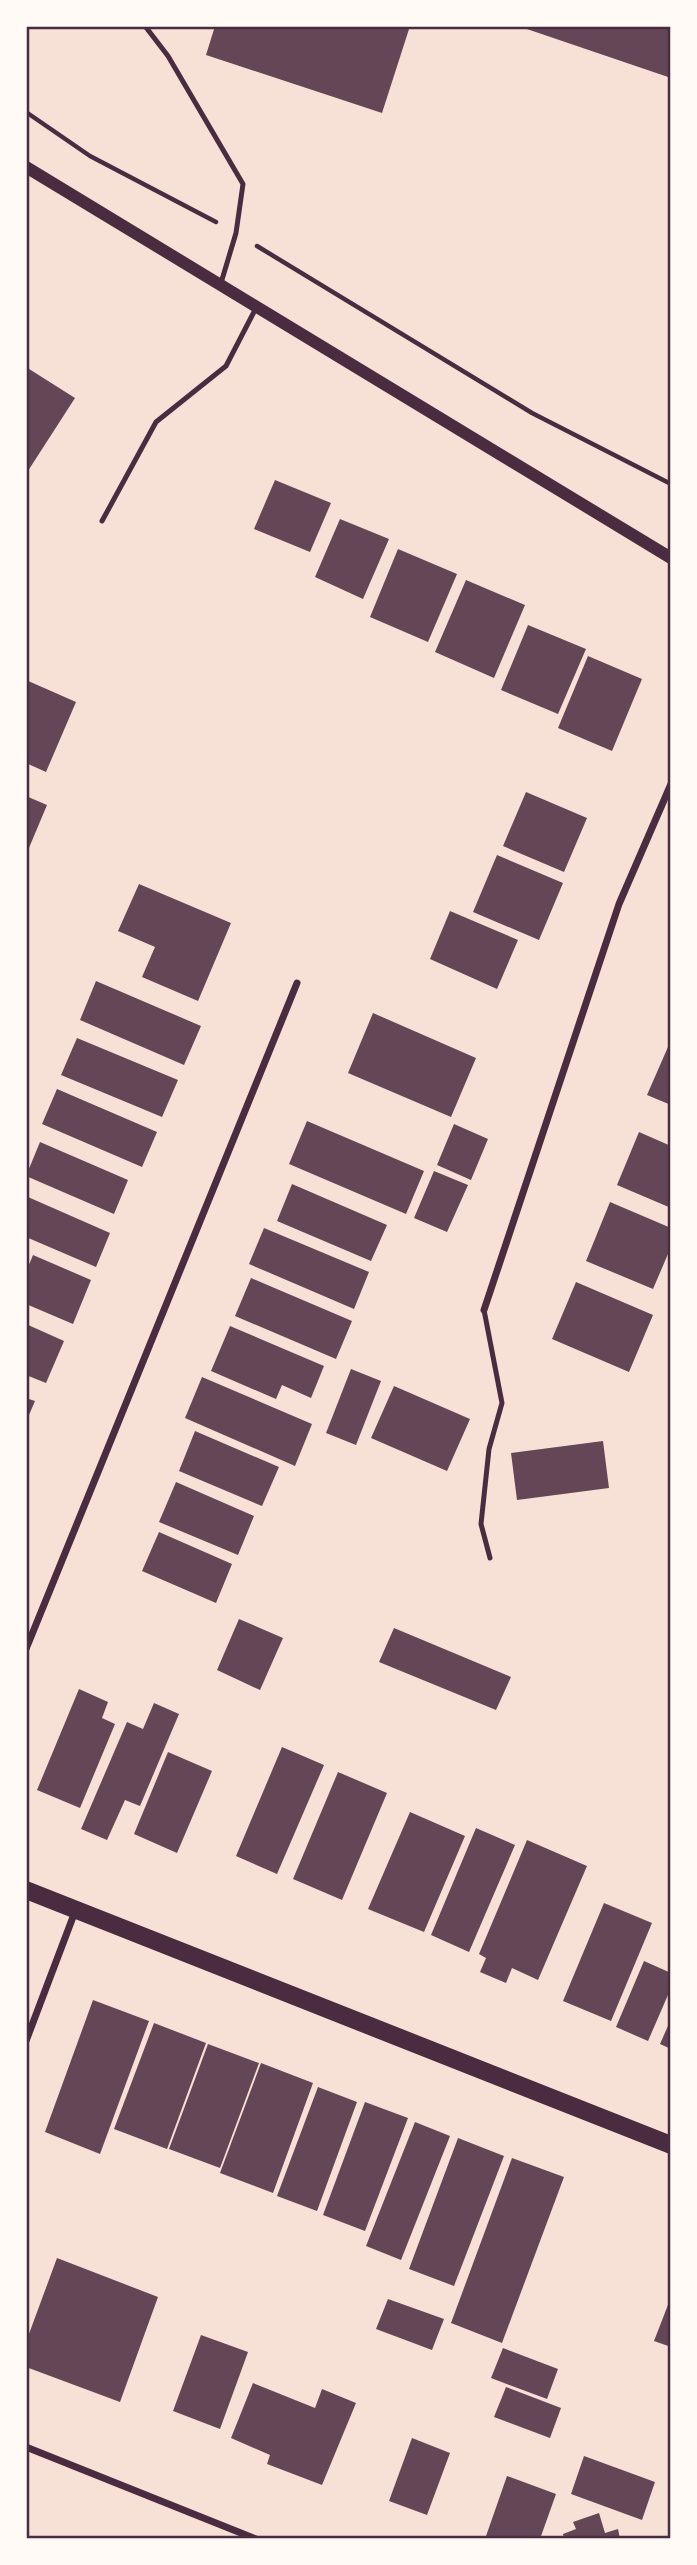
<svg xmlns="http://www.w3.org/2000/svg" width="697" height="2565" font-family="'PT Sans Narrow',sans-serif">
<rect width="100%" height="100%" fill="#f7e1d7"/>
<path fill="#644757" d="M 215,26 L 410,26 L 382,113 L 206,55 Z
M 521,26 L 671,26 L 671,78 L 521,27 Z
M 26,367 L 75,398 L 26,474 Z
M 275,480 L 331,503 L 310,552 L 254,529 Z
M 340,519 L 389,539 L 363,599 L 315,577 Z
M 398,549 L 457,574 L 428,642 L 370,617 Z
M 466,580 L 525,605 L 494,678 L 435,652 Z
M 528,625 L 586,649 L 558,714 L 501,690 Z
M 588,656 L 642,679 L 612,751 L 558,728 Z
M 26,680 L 76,702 L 46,772 L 26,763 Z
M 526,792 L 587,818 L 564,872 L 503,846 Z
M 26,796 L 47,805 L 26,855 Z
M 497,855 L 563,883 L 539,940 L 473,912 Z
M 139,884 L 231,923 L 198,1001 L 142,977 L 155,947 L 118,931 Z
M 450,911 L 518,940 L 497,989 L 430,959 Z
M 96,981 L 201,1026 L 184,1065 L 80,1020 Z
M 373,1013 L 476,1058 L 451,1117 L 348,1073 Z
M 77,1038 L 178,1080 L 162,1117 L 61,1075 Z
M 671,1040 L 671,1105 L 647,1095 Z
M 57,1089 L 157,1132 L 142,1167 L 42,1124 Z
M 307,1121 L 424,1171 L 406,1214 L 289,1164 Z
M 454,1124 L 488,1139 L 471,1180 L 437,1165 Z
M 639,1132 L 671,1146 L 671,1208 L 617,1185 Z
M 40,1142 L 128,1180 L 114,1214 L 26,1176 Z
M 434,1171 L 468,1185 L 447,1232 L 414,1218 Z
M 292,1184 L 387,1225 L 371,1261 L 277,1221 Z
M 28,1197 L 110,1233 L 96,1267 L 26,1237 Z
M 610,1202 L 671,1228 L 671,1247 L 653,1289 L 586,1261 Z
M 264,1228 L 369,1272 L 354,1309 L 249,1264 Z
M 33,1255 L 91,1280 L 73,1324 L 26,1304 L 26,1272 Z
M 251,1278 L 352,1321 L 336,1359 L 235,1316 Z
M 576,1282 L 653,1315 L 629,1372 L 552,1339 Z
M 26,1324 L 64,1341 L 46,1383 L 26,1375 Z
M 230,1326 L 324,1366 L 311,1398 L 282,1385 L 276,1399 L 211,1371 Z
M 351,1369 L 381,1381 L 356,1445 L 326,1433 Z
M 202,1377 L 312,1424 L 295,1466 L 185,1418 Z
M 394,1386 L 470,1419 L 447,1471 L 371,1438 Z
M 26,1398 L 35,1401 L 26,1422 Z
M 195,1431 L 279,1467 L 262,1506 L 179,1471 Z
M 603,1441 L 609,1488 L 517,1500 L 511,1453 Z
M 176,1482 L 254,1516 L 238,1555 L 159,1522 Z
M 159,1532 L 232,1564 L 216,1603 L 142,1571 Z
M 239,1619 L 283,1638 L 260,1690 L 217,1670 Z
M 394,1628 L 511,1677 L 496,1710 L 379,1662 Z
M 79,1689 L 108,1702 L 102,1718 L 115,1724 L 80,1808 L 37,1790 Z
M 154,1703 L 179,1714 L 140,1806 L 125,1800 L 107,1840 L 81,1829 L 127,1722 L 143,1729 Z
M 282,1747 L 324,1765 L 277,1874 L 236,1856 Z
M 168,1752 L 212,1771 L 177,1853 L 134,1834 Z
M 338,1772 L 387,1793 L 342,1900 L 293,1879 Z
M 410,1812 L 465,1836 L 424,1932 L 368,1909 Z
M 476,1828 L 515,1845 L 469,1952 L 431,1935 Z
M 527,1840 L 587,1866 L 538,1980 L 512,1968 L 506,1983 L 480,1972 L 486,1958 L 479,1954 Z
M 604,1903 L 652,1923 L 611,2021 L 563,2001 Z
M 644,1961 L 671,1973 L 671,1988 L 648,2041 L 616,2027 Z
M 93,2000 L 149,2021 L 100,2154 L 45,2132 Z
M 671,2019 L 671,2049 L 660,2044 Z
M 154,2023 L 206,2043 L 167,2149 L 114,2129 Z
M 208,2044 L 259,2063 L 220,2168 L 169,2149 Z
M 261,2063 L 313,2083 L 273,2193 L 220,2173 Z
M 318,2087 L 357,2102 L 317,2211 L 277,2196 Z
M 365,2102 L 408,2118 L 365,2231 L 323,2215 Z
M 415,2122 L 450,2136 L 401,2260 L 366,2246 Z
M 458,2138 L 504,2156 L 454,2286 L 409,2269 Z
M 512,2158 L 564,2177 L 502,2343 L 451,2323 Z
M 57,2258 L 158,2297 L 120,2402 L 26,2367 L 26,2342 Z
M 671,2297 L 671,2347 L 654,2341 Z
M 388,2299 L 444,2319 L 432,2350 L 376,2329 Z
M 201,2335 L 248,2352 L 220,2429 L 173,2411 Z
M 503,2348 L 558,2369 L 547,2399 L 491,2378 Z
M 253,2383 L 315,2408 L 322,2389 L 356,2403 L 322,2485 L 267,2464 L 270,2455 L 231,2438 Z
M 506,2387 L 561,2408 L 550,2438 L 494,2417 Z
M 412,2438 L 450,2453 L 427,2515 L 389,2501 Z
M 584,2456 L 655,2482 L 642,2520 L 571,2494 Z
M 507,2476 L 556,2494 L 540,2539 L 485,2539 Z
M 599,2513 L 605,2533 L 618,2529 L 620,2539 L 564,2539 L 563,2534 L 576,2529 L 573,2522 Z"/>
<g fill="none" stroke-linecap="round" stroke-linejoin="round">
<path stroke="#4a2c40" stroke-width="4.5" d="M 26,112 L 90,156 L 216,222
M 257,246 L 532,413 L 671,484"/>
<path stroke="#4a2c40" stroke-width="5" d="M 145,26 L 168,56 L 243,184 L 236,233 L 221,283
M 102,521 L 156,422 L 226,366 L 256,308
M 484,1310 L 502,1403 L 489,1449 L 481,1524 L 490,1558"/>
<path stroke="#4a2c40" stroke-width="7" d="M 484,1310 L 619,904 L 671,784
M 26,1649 L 297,983
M 26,2041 L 76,1909
M 26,2447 L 256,2539"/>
<path stroke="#4a2c40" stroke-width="12" d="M 26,167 L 671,558"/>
<path stroke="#4a2c40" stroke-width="18" d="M 26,1890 L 671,2145"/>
</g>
<rect width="697" height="2565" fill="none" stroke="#fffaf5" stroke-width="56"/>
<rect x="28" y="28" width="641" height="2509" fill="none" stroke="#4a2c40" stroke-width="2.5"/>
</svg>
